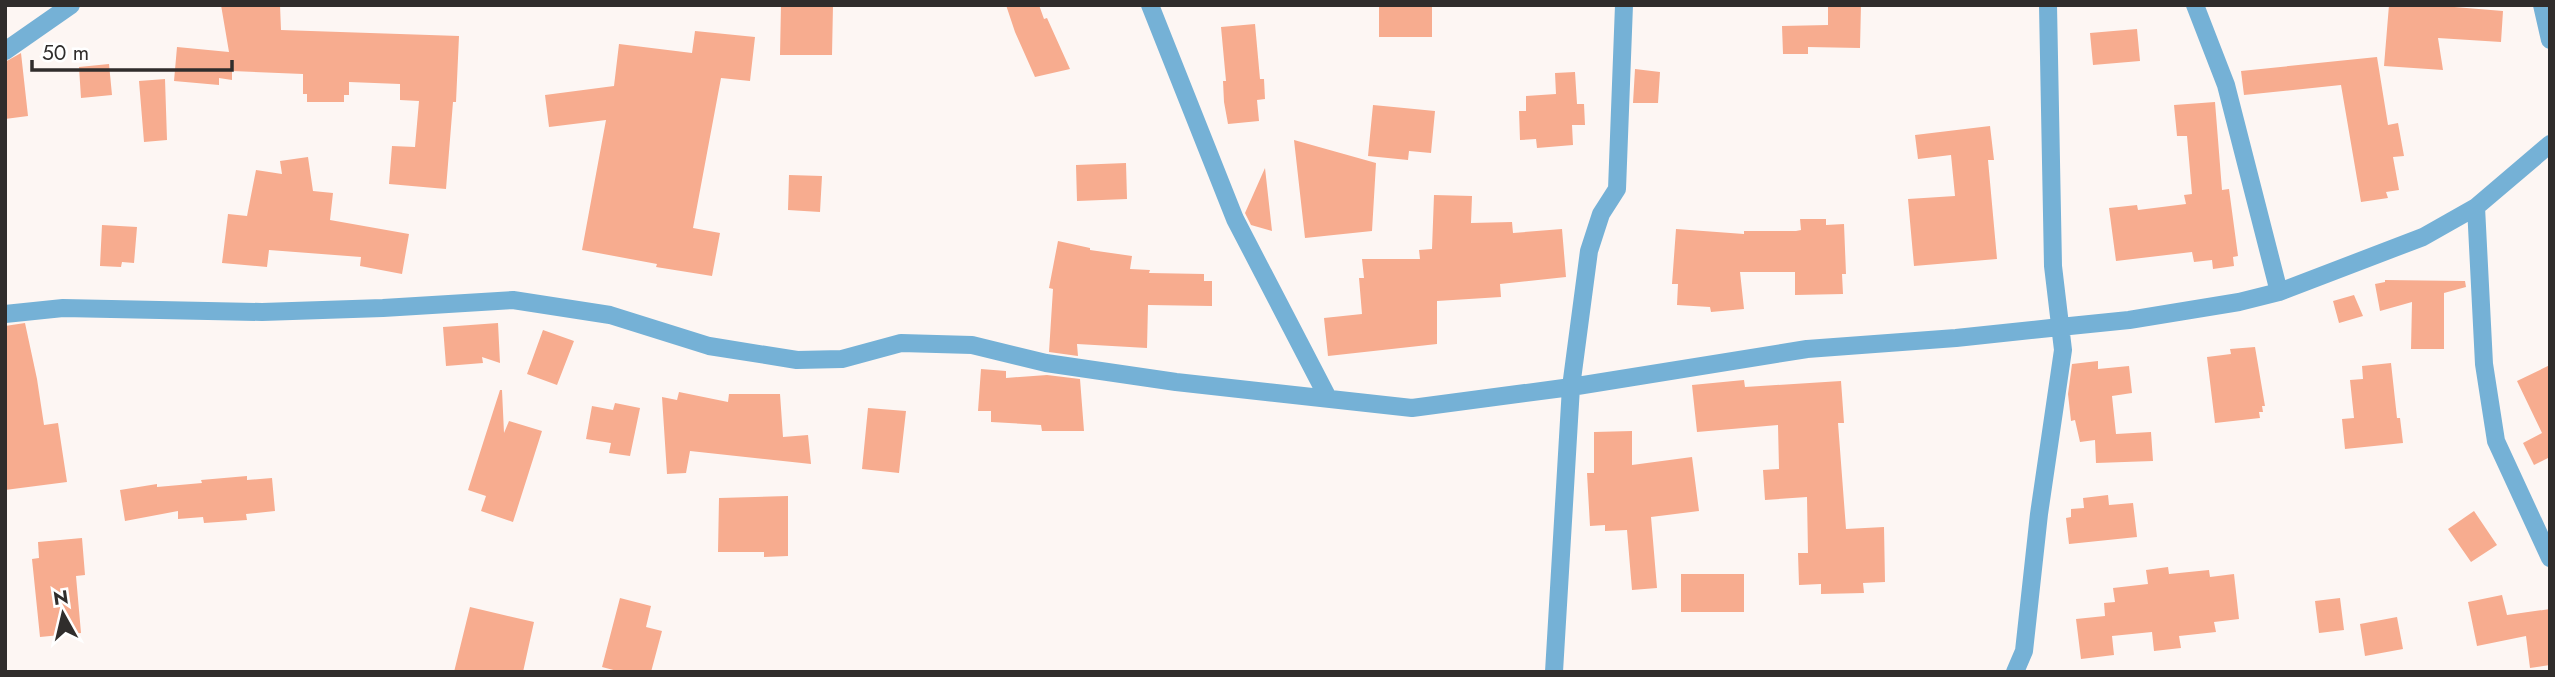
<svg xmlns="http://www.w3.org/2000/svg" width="2555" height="677" font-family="Jost,sans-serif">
<rect width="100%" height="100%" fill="#fdf6f3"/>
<path fill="#f7ac8f" d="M 221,5 L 280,5 L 281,30 L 459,36 L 456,102 L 453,102 L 446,189 L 389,184 L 392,146 L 415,147 L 419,101 L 400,100 L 400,84 L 349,82 L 349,95 L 344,95 L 344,102 L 307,102 L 307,94 L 303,94 L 303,74 L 232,71 L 232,80 L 219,78 L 219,85 L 174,81 L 177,47 L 229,52 Z
M 781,5 L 833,5 L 832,55 L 780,55 Z
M 1006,5 L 1039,5 L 1044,19 L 1047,18 L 1070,69 L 1035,77 L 1015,32 Z
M 1379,5 L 1432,5 L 1432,37 L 1379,37 Z
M 1828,5 L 1861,5 L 1860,48 L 1808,47 L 1808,54 L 1783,54 L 1782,26 L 1828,25 Z
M 2389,5 L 2430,5 L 2503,11 L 2501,42 L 2438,38 L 2443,70 L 2384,66 Z
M 1255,24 L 1260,79 L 1264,79 L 1265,99 L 1257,100 L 1259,121 L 1228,124 L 1224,102 L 1223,81 L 1226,81 L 1221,27 Z
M 2137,29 L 2140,61 L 2093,65 L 2090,33 Z
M 695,31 L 755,37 L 750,81 L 721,78 L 693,228 L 720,233 L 712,276 L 656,267 L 657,264 L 582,250 L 606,120 L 549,127 L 545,95 L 614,86 L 619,44 L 692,53 Z
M 21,53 L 28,116 L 5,119 L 5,62 Z
M 2377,57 L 2388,125 L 2398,123 L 2404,156 L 2393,157 L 2399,190 L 2386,192 L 2388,198 L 2361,202 L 2341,85 L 2244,95 L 2241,71 Z
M 109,64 L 112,95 L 81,98 L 79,67 Z
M 1635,69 L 1660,72 L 1658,103 L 1633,103 Z
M 1575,72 L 1577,104 L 1584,104 L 1585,125 L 1572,125 L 1573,145 L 1537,148 L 1536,139 L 1520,140 L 1519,111 L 1526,111 L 1526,96 L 1556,94 L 1555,73 Z
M 165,79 L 167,140 L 144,142 L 139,81 Z
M 2215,102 L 2222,190 L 2229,189 L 2238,256 L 2233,257 L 2234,266 L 2213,269 L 2212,260 L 2194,262 L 2192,252 L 2116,261 L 2109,208 L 2137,205 L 2138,210 L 2186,204 L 2184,195 L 2192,194 L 2187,136 L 2177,136 L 2174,105 Z
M 1373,105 L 1435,111 L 1431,153 L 1409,151 L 1408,160 L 1368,156 Z
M 1990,126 L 1994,160 L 1988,160 L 1997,259 L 1914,266 L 1908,199 L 1955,196 L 1951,155 L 1918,159 L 1915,135 Z
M 1294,140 L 1376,163 L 1372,231 L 1305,238 Z
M 308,157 L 313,191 L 333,193 L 330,220 L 409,234 L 402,274 L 360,266 L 361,257 L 269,250 L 267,267 L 222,263 L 228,214 L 247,216 L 256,170 L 282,174 L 280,161 Z
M 1126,163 L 1127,199 L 1077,201 L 1076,165 Z
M 1265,168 L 1272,231 L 1251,225 L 1245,213 Z
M 789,175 L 822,176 L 820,212 L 788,210 Z
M 1434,195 L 1472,196 L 1471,223 L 1512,222 L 1513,233 L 1562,229 L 1566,277 L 1500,284 L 1501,297 L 1437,301 L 1437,344 L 1328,356 L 1324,318 L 1362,314 L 1359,278 L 1364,278 L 1362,259 L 1420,259 L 1419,250 L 1432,249 Z
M 1800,219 L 1826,219 L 1826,225 L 1844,224 L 1846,274 L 1842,274 L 1843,294 L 1795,295 L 1795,272 L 1740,272 L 1744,309 L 1711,312 L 1710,307 L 1677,305 L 1678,284 L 1672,284 L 1676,229 L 1744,234 L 1744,231 L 1796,231 L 1801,230 Z
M 102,225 L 137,227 L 134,263 L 122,262 L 121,267 L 100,266 Z
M 1058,241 L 1090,248 L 1090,250 L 1132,256 L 1130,269 L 1150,270 L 1149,273 L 1204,274 L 1204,281 L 1212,281 L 1212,306 L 1148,305 L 1147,348 L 1077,344 L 1078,356 L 1049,352 L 1053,289 L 1049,288 Z
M 2385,280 L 2465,281 L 2466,287 L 2444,293 L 2444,349 L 2411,349 L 2412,302 L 2380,311 L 2375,284 L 2385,282 Z
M 2354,295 L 2363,316 L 2339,323 L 2333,301 Z
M 25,323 L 37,379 L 44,425 L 58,423 L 67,482 L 5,490 L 5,326 Z
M 498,323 L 500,363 L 482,357 L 483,363 L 446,366 L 443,327 Z
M 543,330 L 574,341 L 557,385 L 527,374 Z
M 2255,347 L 2265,406 L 2262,406 L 2263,412 L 2259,412 L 2260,418 L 2215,423 L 2207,357 L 2231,354 L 2230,349 Z
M 2098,361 L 2098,369 L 2129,366 L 2132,393 L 2112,396 L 2116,434 L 2151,432 L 2153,461 L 2096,463 L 2095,440 L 2080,442 L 2075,420 L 2071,421 L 2068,394 L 2072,364 Z
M 2391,363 L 2397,418 L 2400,418 L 2403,443 L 2345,449 L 2342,419 L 2354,418 L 2350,380 L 2363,379 L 2362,366 Z
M 2550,365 L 2550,457 L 2534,465 L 2523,443 L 2542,433 L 2517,381 Z
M 981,369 L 1006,371 L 1006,378 L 1047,375 L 1080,379 L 1084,431 L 1042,431 L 1041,425 L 991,422 L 991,411 L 978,411 Z
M 1744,380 L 1745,387 L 1841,381 L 1844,423 L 1838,423 L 1846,529 L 1884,527 L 1885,582 L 1863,583 L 1864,593 L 1821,594 L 1821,584 L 1799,585 L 1798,553 L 1808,553 L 1807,497 L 1765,500 L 1763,470 L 1779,469 L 1778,425 L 1697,432 L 1692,385 Z
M 500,390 L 502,390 L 504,433 L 509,421 L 542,431 L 513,522 L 481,511 L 486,496 L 468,490 Z
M 679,392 L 728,402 L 729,394 L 780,394 L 783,437 L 808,435 L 811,464 L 690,451 L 686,473 L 667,474 L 662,397 L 677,400 Z
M 615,403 L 640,408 L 630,456 L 609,453 L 611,443 L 586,439 L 592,406 L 613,410 Z
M 868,408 L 906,411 L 899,473 L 862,469 Z
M 1632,431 L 1632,465 L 1692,457 L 1699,511 L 1651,517 L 1657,588 L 1632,590 L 1627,530 L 1605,531 L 1605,525 L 1590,526 L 1587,473 L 1594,473 L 1594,432 Z
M 247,476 L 247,480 L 272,478 L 275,511 L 246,514 L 247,520 L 204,523 L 203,517 L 178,519 L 178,511 L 125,521 L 120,490 L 157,484 L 157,487 L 202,483 L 201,480 Z
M 2108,495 L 2109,505 L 2133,503 L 2137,537 L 2069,544 L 2066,518 L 2071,517 L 2071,509 L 2084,508 L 2083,498 Z
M 788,496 L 788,556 L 764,557 L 764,552 L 718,552 L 719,498 Z
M 2474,511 L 2497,545 L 2471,562 L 2448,529 Z
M 82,538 L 85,575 L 76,576 L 81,633 L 40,637 L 32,559 L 39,558 L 38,542 Z
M 2168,567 L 2169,574 L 2209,570 L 2210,577 L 2234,574 L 2239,619 L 2214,622 L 2216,632 L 2179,636 L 2181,648 L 2154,651 L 2152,632 L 2112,636 L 2114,655 L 2081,659 L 2076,619 L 2105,616 L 2104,603 L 2115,602 L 2113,588 L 2148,584 L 2146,570 Z
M 1681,574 L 1744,574 L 1744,612 L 1681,612 Z
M 2502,595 L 2507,615 L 2550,609 L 2550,665 L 2530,668 L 2526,636 L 2477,646 L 2468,602 Z
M 620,598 L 651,606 L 646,627 L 662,631 L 651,672 L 621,672 L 602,667 Z
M 2340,598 L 2344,630 L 2319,633 L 2315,601 Z
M 470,607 L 534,622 L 523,672 L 454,672 Z
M 2397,617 L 2403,649 L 2365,656 L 2360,624 Z"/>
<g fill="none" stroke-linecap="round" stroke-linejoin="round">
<path stroke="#75b1d6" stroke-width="18" d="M 1150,5 L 1235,219 L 1328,398
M 2195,5 L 2226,85 L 2279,292
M 2542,5 L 2550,40
M 5,51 L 71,5
M 2476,207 L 2484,364 L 2496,441 L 2550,558
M 5,314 L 63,308 L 262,312 L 383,308 L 513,300 L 610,315 L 709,346 L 797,360 L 842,359 L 901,343 L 972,345 L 1046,363 L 1176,382 L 1412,408 L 1571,387 L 1807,349 L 1956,338 L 2060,327 L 2129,320 L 2239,302 L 2279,292 L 2423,237 L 2476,207 L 2550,144
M 1554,672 L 1571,387 L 1589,251 L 1601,214 L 1617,189 L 1624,5
M 2015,672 L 2024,651 L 2039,514 L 2063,350 L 2053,266 L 2048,5"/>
</g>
<rect width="2555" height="677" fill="none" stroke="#302d2c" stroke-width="14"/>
<g transform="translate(63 614) rotate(352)" stroke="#ffffff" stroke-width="5" paint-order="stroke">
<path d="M0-5L12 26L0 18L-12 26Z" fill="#302d2c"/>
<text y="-10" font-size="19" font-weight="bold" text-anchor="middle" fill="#302d2c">N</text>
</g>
<path d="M32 60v10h200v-10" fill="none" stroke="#302d2c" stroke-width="3.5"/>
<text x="42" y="60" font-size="21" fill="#302d2c" stroke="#ffffff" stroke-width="5" paint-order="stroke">50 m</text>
</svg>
